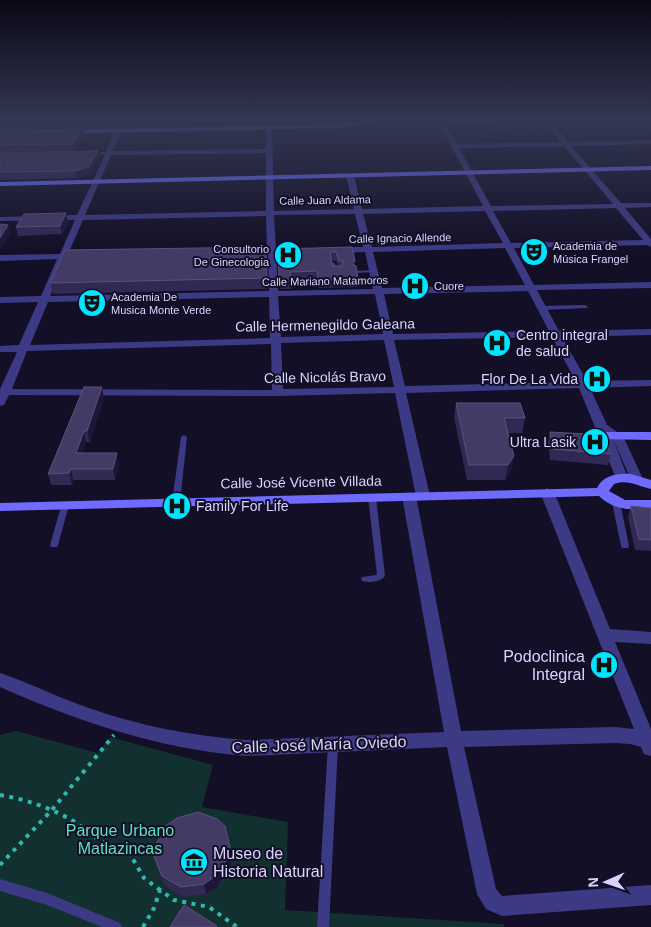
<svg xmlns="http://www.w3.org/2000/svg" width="651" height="927" font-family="Helvetica,sans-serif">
<rect width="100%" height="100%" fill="#130f26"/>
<path fill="#12302f" d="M 16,731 L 98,753 L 110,737 L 213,765 L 202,807 L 288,822 L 285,910 L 504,924 L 504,927 L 0,927 L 0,735 Z"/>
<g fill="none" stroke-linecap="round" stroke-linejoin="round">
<path stroke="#2fb8b0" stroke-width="4" stroke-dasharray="4 5.5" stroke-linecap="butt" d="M 0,795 C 24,799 48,807 70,819 C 90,831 102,848 127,849 L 144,878 L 160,890
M 0,865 L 51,811 L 114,735
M 143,927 L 154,908 L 160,890 L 174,900 L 209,907 L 237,927"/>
<path fill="#3d3a85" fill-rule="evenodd" d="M 505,121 L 507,121 L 512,130 L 494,131 L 495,129 L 509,128 Z
M 526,121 L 528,121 L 533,131 L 531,131 Z
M 331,262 L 335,263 L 337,271 L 339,272 L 339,273 L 335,273 L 333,272 Z
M 374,270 L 376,270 L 376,272 L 355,273 L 353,272 L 355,271 Z
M 585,305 L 588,307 L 587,308 L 541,310 L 538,308 L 541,306 Z
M 184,435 L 187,437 L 180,502 L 176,504 L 172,502 L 181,437 Z
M 369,495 L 375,495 L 376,497 L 385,576 C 380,582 370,583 362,581 L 361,579 L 362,577 L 377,575 L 368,497 Z
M 613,500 L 619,500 L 620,502 L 629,546 L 628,548 L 622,548 L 621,546 L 612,502 Z
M 62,503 L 68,503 L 69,505 L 58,545 L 57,547 L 51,547 L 50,545 Z
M 333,741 L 336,742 L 338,745 L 329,927 L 317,927 L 328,745 L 330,742 Z
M 0,879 L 47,893 L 120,923 L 122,927 L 102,927 L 47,905 L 0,891 Z"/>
<path fill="#3d3a85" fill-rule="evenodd" d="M 120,121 L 126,121 L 113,151 L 266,149 L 266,121 L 272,121 L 274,211 L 354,209 L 346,176 L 350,174 L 354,176 L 362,209 L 483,206 L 438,121 L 536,121 L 446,125 L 457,144 L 561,142 L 544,121 L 551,121 L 568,142 L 651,140 L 651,144 L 571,146 L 621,203 L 651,203 L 651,207 L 625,208 L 651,239 L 651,247 L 647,245 L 514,248 L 534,285 L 651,282 L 651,288 L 537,290 L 559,331 L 651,329 L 651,335 L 562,337 L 587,381 L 651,380 L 651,386 L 590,388 L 607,425 L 623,436 L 643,479 L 642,482 L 632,482 L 613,439 L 628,478 L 622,482 L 617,481 L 579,388 L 406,393 L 430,496 L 423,500 L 416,496 L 395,393 L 278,396 L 9,395 L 4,405 L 0,406 L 0,389 L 17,352 L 0,352 L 0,346 L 19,345 L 38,302 L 0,303 L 0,297 L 41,296 L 57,259 L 0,261 L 0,255 L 60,254 L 75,220 L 0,221 L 0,217 L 77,215 L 105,155 L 99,153 L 106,151 ZM 564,146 L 613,204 L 491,206 L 459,148 ZM 266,153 L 266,211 L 85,215 L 111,155 ZM 616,208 L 643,240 L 511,243 L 493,211 ZM 485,211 L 503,243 L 372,247 L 363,214 ZM 355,214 L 363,247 L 336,247 L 332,250 L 336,253 L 365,252 L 373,289 L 278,291 L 276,254 L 294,254 L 298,251 L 294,248 L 276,249 L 274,215 ZM 266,216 L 267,249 L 249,249 L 245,252 L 249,255 L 268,254 L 269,291 L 50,296 L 66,259 L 79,259 L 83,256 L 79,253 L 68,254 L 83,220 ZM 505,248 L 525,285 L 382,288 L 373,252 ZM 528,291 L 549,331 L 393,334 L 384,294 ZM 375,294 L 383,334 L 281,337 L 278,296 ZM 269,297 L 270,338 L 30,345 L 48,302 ZM 552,337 L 576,382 L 405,386 L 394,340 ZM 384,340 L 394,387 L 283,389 L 281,343 ZM 271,344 L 272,390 L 12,389 L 27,351 Z
M 547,488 L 554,492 L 610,629 L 651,632 L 651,644 L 615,642 L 651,729 L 651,756 L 644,754 L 641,747 L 630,744 L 615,743 L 464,747 L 496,889 L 502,896 L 651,885 L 651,905 L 502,916 L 486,909 L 477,894 L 447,747 L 246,756 C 159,749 79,722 0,687 L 0,673 C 30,683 59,698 89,708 C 140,726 192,736 246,740 L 444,732 L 402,496 L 409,492 L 416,496 L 461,731 L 615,727 L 634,729 L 540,492 Z"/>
<path fill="#6f6bff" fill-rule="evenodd" d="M 361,121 L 385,121 L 336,128 L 0,135 L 0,131 L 336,124 Z
M 642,121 L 649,121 L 651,129 Z
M 651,166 L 651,170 L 0,186 L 0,182 Z
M 605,432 L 651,432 L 651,440 L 601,439 L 599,436 L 601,433 Z
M 631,474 L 651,480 L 651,489 C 638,486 627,479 614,484 L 609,491 L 625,500 L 651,500 L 651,508 C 633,511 613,510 599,496 L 0,511 L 0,503 L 597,488 C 603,475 618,473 631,474 Z"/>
</g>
<path fill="#312854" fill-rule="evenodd" d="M 0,130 L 36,132 L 83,135 L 74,151 L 0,152 Z
M 0,153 L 99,158 L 90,174 L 76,178 L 0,180 Z
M 68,222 L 62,234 L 18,236 L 16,227 Z
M 266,247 L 267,289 L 53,294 L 50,283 Z
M 352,247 L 355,266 L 358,279 L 358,287 L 318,288 L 317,280 L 291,281 L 291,289 L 280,289 L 278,249 ZM 331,261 L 336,261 L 338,266 L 332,266 Z
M 104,398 L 90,442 L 86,442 L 82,453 L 119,464 L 115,480 L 73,480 L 72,485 L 51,485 L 48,474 Z
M 456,403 L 525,418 L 522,433 L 508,433 L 514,456 L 511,471 L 505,480 L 467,480 L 454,417 Z
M 550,432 L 611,454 L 608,465 L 550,460 L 548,443 Z
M 631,506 L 651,508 L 651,551 L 635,550 L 628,517 Z
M 154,856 L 232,857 L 230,868 L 216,888 L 206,894 L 184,897 L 165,886 L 157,867 Z"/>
<path fill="#1d163a" d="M 82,128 L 83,135 L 74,151 L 72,144 Z
M 98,151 L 99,158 L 90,174 L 76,178 L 75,171 Z
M 66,213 L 68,222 L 62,234 L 60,226 Z
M 8,225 L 10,233 L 0,251 L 0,238 Z
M 102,387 L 104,398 L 90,442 L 87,431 Z
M 84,431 L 86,442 L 79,464 L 76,453 Z
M 117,453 L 119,464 L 115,480 L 113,469 Z
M 514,456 L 511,471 L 505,480 L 508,465 Z
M 71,469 L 73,480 L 72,485 L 69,473 Z
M 230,847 L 232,857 L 230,868 L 216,888 L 206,894 L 204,884 Z"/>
<path fill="#433a66" stroke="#5a527e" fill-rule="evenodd" d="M 82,128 L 72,144 L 0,145 L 0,130 L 35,129 L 33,133 L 62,132 L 65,129 Z
M 98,151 L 89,167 L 75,171 L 0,172 L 0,153 Z
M 66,213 L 60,226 L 16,227 L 24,214 Z
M 0,224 L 8,225 L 0,238 Z
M 266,247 L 267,278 L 50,283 L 65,250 Z
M 352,247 L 355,261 L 351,264 L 356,266 L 358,279 L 318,280 L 317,271 L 290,272 L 291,280 L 279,280 L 278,249 ZM 330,252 L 336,252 L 339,261 L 343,261 L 342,266 L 332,266 Z
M 84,387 L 102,387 L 87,431 L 84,431 L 76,453 L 117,453 L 113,469 L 71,469 L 69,473 L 48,474 Z
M 456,403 L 520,403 L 525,418 L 504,418 L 514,456 L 508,465 L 469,465 Z
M 550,432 L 603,435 L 611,454 L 553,449 Z
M 631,506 L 651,508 L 651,540 L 639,539 Z
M 198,812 L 217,819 L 225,826 L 230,847 L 228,858 L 214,877 L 204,884 L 181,887 L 162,876 L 154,856 L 156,844 L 167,825 L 177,818 Z
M 184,905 L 217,926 L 216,927 L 170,927 Z"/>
<linearGradient id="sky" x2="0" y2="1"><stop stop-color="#0a0815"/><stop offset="0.48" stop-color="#333752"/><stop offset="1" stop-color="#333752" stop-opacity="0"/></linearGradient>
<rect width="651" height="251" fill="url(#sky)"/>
<defs>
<symbol id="theatre-disc" viewBox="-11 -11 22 22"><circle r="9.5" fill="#00e5ff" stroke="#130f26"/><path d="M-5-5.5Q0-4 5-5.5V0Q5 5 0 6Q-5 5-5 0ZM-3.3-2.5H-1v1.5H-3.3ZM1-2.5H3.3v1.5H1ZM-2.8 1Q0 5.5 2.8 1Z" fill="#111"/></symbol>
<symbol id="hospital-disc" viewBox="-11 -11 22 22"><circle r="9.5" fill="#00e5ff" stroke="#130f26"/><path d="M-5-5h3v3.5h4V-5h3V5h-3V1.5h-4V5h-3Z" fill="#111"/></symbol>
<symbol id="museum-disc" viewBox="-11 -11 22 22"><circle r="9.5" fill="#00e5ff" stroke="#130f26"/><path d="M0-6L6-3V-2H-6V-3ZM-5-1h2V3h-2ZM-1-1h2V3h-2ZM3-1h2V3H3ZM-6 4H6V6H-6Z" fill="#111"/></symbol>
</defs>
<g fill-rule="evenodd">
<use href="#theatre-disc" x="518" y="236" width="32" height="32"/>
<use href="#hospital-disc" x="272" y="239" width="32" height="32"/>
<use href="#hospital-disc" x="399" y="270" width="32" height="32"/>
<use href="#theatre-disc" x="76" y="287" width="32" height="32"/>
<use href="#hospital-disc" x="481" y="327" width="32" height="32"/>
<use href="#hospital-disc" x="581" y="363" width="32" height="32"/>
<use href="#hospital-disc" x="579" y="426" width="32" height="32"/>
<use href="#hospital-disc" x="161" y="490" width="32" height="32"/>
<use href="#hospital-disc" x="588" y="649" width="32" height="32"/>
<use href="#museum-disc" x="178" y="846" width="32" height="32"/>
</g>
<g text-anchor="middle" stroke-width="4" stroke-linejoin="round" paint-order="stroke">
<g font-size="11" fill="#d9d4ff" stroke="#130f26">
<text transform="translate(325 200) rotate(-1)" y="4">Calle Juan Aldama</text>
<text transform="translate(400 238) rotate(-1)" y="4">Calle Ignacio Allende</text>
<text transform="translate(325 281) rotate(-1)" y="4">Calle Mariano Matamoros</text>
</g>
<g font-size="11" fill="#d9d4ff" stroke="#130f26" text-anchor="start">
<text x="553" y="250">Academia de<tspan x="553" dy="13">Música Frangel</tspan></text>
<text x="269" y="253" text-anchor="end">Consultorio<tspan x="269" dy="13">De Ginecologia</tspan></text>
<text x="434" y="290">Cuore</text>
<text x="111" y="301">Academia De<tspan x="111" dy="13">Musica Monte Verde</tspan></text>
</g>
<g font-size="14" fill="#d9d4ff" stroke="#130f26">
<text transform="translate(325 325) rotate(-1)" y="5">Calle Hermenegildo Galeana</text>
<text transform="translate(325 377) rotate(-1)" y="5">Calle Nicolás Bravo</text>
<text transform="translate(301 482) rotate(-1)" y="5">Calle José Vicente Villada</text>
</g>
<g font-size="14" fill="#d9d4ff" stroke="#130f26" text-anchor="start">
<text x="516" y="340">Centro integral<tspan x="516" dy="16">de salud</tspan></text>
<text x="578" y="384" text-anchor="end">Flor De La Vida</text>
<text x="576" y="447" text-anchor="end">Ultra Lasik</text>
<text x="196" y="511">Family For Life</text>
</g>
<g font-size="16" fill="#d9d4ff" stroke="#130f26" text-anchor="end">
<text x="585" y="662">Podoclinica<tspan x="585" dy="18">Integral</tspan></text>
<text x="213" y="859" text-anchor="start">Museo de<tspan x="213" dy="18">Historia Natural</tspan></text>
</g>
<g font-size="16" fill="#d9d4ff" stroke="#130f26">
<text transform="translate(319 744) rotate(-2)" y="6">Calle José María Oviedo</text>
</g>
<g font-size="16" fill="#5fe0c0" stroke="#130f26">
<text x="120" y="836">Parque Urbano<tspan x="120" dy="18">Matlazincas</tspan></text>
</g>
</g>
<g transform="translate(606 882) rotate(268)" stroke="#130f26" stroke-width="4" paint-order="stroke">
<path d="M0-4L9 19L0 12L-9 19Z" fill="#d9d4ff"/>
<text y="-8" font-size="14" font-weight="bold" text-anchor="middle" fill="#d9d4ff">N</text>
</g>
</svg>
